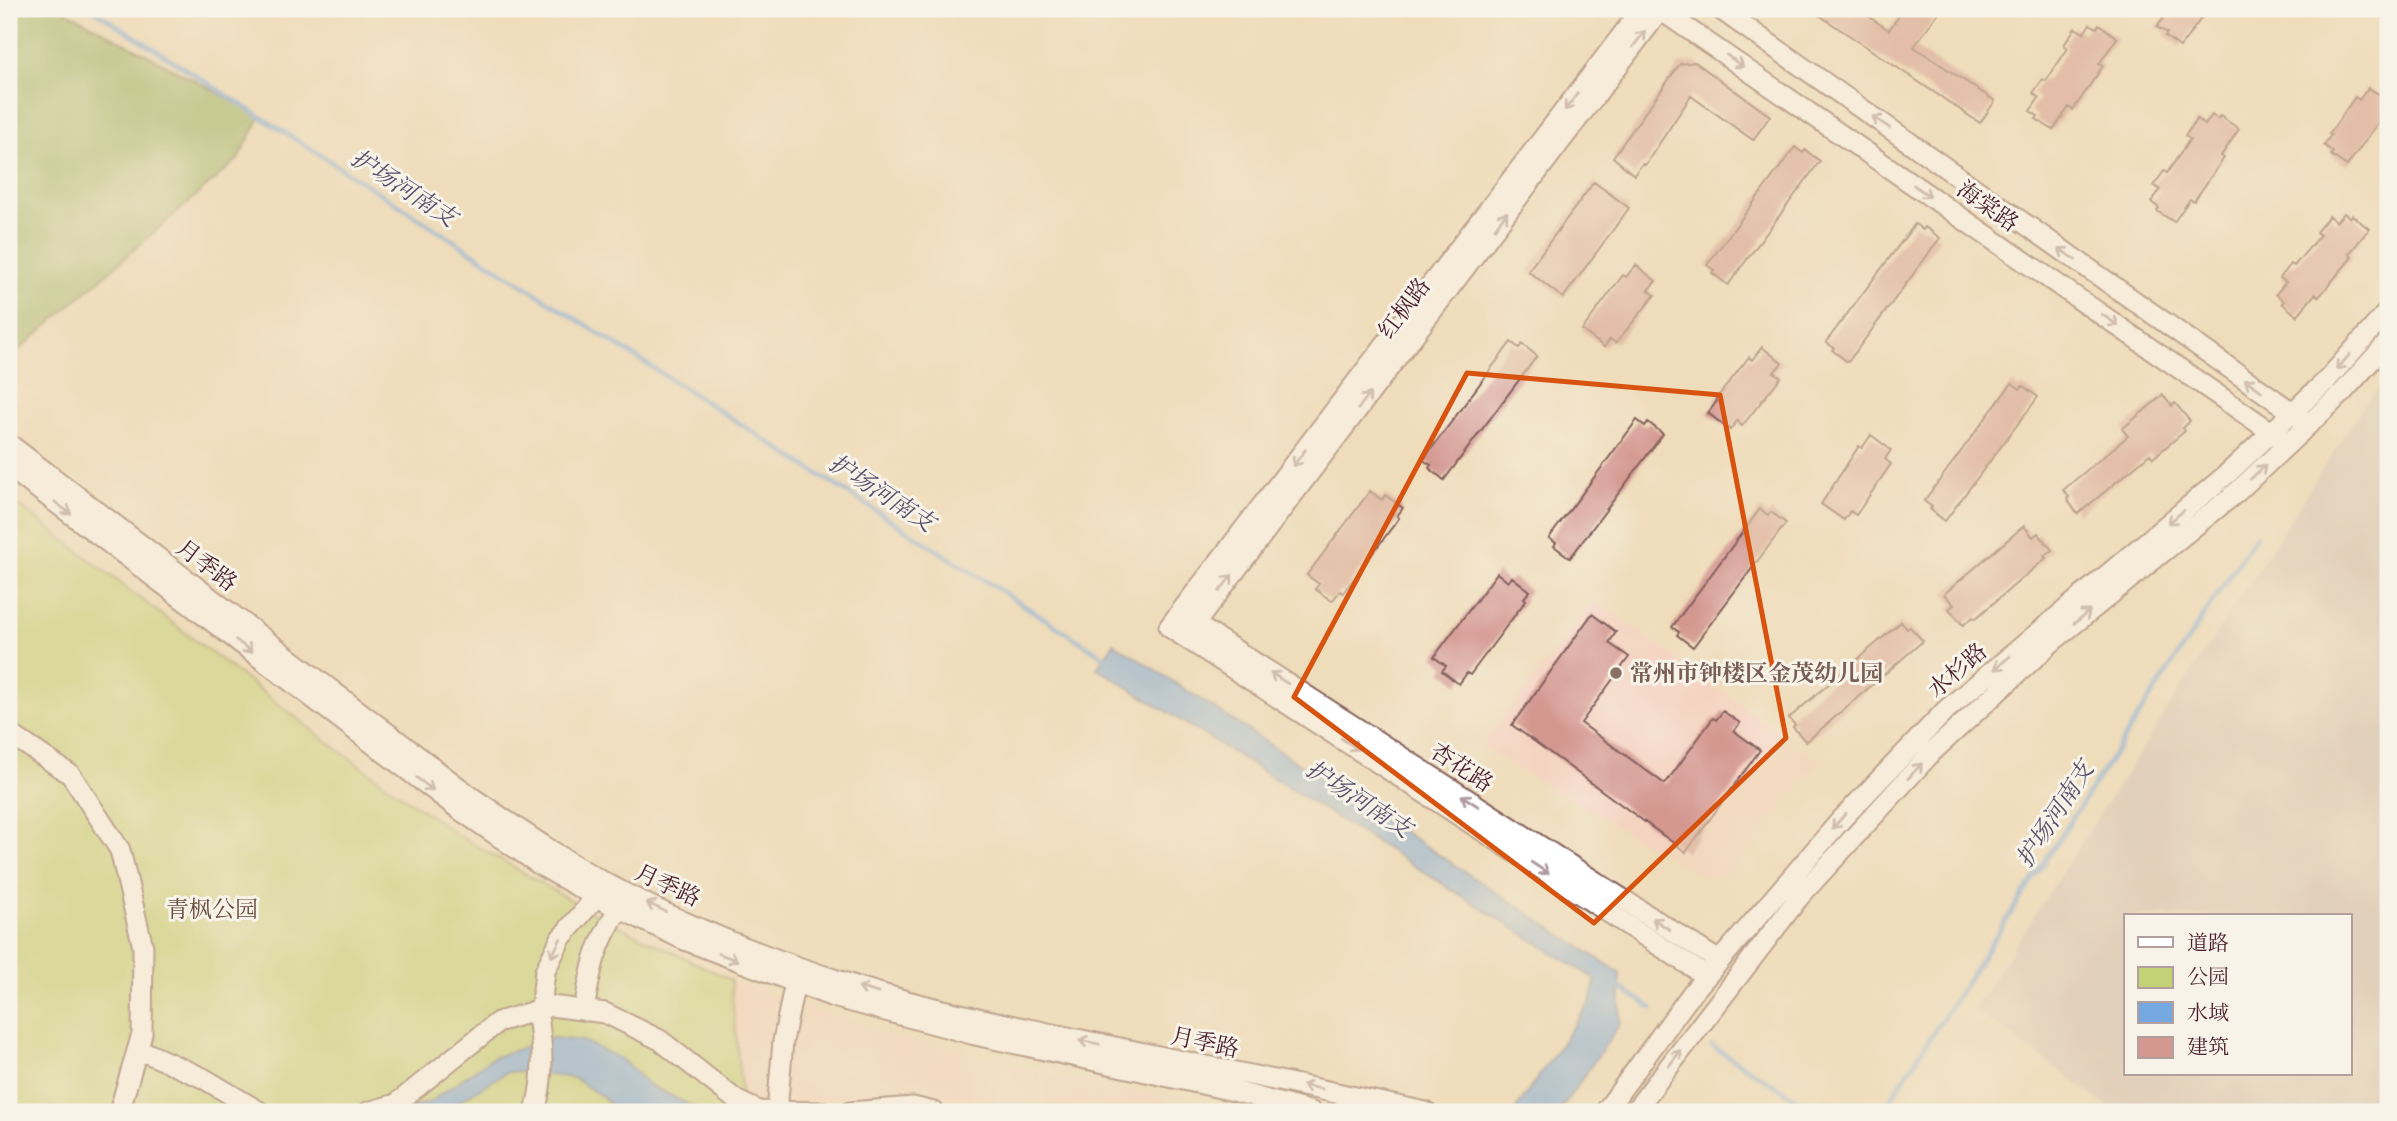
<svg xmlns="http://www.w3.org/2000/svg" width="2397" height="1121" font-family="'Libre Bodoni','Noto Serif SC',serif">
<rect width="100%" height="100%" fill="#f7f3e8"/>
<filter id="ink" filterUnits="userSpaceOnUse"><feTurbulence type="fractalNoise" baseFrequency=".0143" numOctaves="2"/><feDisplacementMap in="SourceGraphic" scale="14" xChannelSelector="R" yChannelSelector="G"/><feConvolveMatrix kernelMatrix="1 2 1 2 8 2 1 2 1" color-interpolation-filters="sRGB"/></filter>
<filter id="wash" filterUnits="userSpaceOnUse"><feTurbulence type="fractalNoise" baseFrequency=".00686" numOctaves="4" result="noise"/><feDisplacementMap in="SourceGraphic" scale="28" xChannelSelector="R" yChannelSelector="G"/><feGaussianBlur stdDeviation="1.57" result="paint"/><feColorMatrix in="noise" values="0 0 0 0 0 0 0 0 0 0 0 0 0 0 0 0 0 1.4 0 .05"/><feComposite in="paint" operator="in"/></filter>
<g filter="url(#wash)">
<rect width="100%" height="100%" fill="#efdcba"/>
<path fill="#f5d3c1" d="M 1594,600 L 1819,761 L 1728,874 L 1703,877 L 1481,746 Z
M 731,980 L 886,1034 L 1073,1079 L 1228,1112 L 743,1112 Z"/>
<path fill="#d1c0bc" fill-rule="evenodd" d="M 2388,376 L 2388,1112 L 2116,1112 L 1974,1009 L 2362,408 ZM 2126,916 L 2350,916 L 2350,1074 L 2126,1074 Z"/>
<path fill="#c3d274" stroke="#867850" stroke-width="2" d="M 9,498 L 345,755 L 456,834 L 602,918 L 731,980 L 743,1112 L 9,1112 Z"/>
<path fill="#9ab466" stroke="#726a48" stroke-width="2" d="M 14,9 L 62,9 L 261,116 L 238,159 L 9,359 L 9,17 Z"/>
<path fill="#75a7e1" stroke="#606386" stroke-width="2" d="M 1114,643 L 1620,973 L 1620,1024 L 1559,1112 L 1514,1112 L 1592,999 L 1595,979 L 1097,668 Z
M 552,1038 L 583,1041 L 621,1059 L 649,1085 L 704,1112 L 616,1112 L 604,1098 L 574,1078 L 524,1072 L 507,1072 L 441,1112 L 397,1112 L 430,1102 L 492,1058 Z
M 163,1101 L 183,1101 L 218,1112 L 146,1112 L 150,1105 Z"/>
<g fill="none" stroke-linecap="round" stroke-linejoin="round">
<path stroke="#75a7e1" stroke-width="5" d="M 92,9 L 1109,660
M 1616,985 L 1652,1008
M 1712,1046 L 1817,1112
M 1882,1112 L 2256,535"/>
</g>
<g id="blocks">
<path fill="#d49891" d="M 1810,9 L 1857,9 L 1889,30 L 1904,9 L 1941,9 L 1914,47 L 1995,101 L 1980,123 Z
M 2171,9 L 2208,9 L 2180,47 L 2165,36 L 2167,33 L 2157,27 Z
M 2090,24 L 2097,28 L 2099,24 L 2117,38 L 2099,64 L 2103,66 L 2073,110 L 2069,107 L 2053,130 L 2036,119 L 2038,116 L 2030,111 L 2039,98 L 2033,93 L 2043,79 L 2046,81 L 2068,48 L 2064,45 L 2075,28 L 2084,33 Z
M 1695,62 L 1770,116 L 1753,140 L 1691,96 L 1645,165 L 1642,164 L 1634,175 L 1613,157 L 1680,64 Z
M 2368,88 L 2388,99 L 2388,109 L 2347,166 L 2331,155 L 2333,152 L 2324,145 L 2331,135 L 2329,134 L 2355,97 L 2359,100 Z
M 2212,115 L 2218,119 L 2220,116 L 2239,129 L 2221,156 L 2224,158 L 2194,201 L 2190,199 L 2174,222 L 2157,211 L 2159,208 L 2151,202 L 2160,190 L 2154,185 L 2164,171 L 2167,173 L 2190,139 L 2185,136 L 2197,119 L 2205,125 Z
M 1795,147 L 1803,153 L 1805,150 L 1820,161 L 1728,285 L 1712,273 L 1714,270 L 1707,265 Z
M 1594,182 L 1629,208 L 1563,298 L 1528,271 Z
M 2344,213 L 2350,218 L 2352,215 L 2369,229 L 2349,254 L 2352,257 L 2319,297 L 2315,294 L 2297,316 L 2282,303 L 2284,301 L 2276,294 L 2286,282 L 2280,278 L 2291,264 L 2294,266 L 2320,235 L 2316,232 L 2329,216 L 2336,222 Z
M 1915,224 L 1923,230 L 1925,227 L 1940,238 L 1848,362 L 1832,350 L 1834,348 L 1826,342 Z
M 1636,265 L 1656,281 L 1648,290 L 1655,295 L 1616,343 L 1610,339 L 1604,347 L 1582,330 L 1623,275 L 1626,277 Z
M 1511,342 L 1519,348 L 1522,344 L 1537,356 L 1444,480 L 1429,468 L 1431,465 L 1423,460 Z
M 1762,347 L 1782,363 L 1774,372 L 1781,377 L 1742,426 L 1737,421 L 1730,430 L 1708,413 L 1717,401 L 1716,399 L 1749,357 L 1752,360 Z
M 2012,383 L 2020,389 L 2023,386 L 2038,397 L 1945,521 L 1930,509 L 1932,507 L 1924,501 Z
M 2163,395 L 2172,406 L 2175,403 L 2190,421 L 2183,428 L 2185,431 L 2153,458 L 2150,454 L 2078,514 L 2067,499 L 2069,497 L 2063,490 L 2128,436 L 2122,429 Z
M 1637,420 L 1645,426 L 1648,422 L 1663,434 L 1570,558 L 1554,546 L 1556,543 L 1549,538 Z
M 1871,435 L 1891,450 L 1885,459 L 1891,464 L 1856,515 L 1850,511 L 1844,520 L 1821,504 L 1859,446 L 1862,448 Z
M 1370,491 L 1382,500 L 1385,495 L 1403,508 L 1397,516 L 1399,518 L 1343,593 L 1340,591 L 1332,601 L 1315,589 L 1319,584 L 1307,575 Z
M 1760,509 L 1768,515 L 1771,512 L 1786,523 L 1693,647 L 1677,635 L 1679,632 L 1672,627 Z
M 2024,526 L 2033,537 L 2038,533 L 2052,550 L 2044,556 L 2046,558 L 1975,619 L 1973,617 L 1963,625 L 1949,609 L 1954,605 L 1944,594 Z
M 1497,573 L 1508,582 L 1512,577 L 1530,591 L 1524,598 L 1526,600 L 1470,675 L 1467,673 L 1459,684 L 1442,671 L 1446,666 L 1434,657 Z
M 1592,614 L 1616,632 L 1609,643 L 1629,657 L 1581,723 L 1665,784 L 1713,718 L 1716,720 L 1723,711 L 1740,723 L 1734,731 L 1760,750 L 1686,852 L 1512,725 Z
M 1901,622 L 1907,629 L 1910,627 L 1923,641 L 1806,742 L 1793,727 L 1795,725 L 1789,718 Z"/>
</g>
</g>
<g filter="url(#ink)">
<use href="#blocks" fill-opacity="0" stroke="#84615d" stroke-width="2"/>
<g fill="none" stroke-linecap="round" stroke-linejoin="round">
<defs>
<path id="minor" d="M 1642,9 L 1169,627 L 1706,976
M 1659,9 L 2280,438
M 1720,9 L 2302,419
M 9,444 L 470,796 C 514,826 558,857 604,882 C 679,923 762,956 843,982 C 912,1005 983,1019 1053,1034 C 1178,1061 1302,1085 1426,1112
M 9,467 L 460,810 L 540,865 L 596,897 L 682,939 L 833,997 L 975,1035 L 1234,1091 L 1312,1112
M 1184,617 L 1719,961
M 1185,637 L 1661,9
M 9,733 L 71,775 L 120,850 L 143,947 L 142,1034 L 119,1112
M 541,1009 L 545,971 L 561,938 L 596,897
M 584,1011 C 591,966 595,947 619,908
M 138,1049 L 203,1078 L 260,1112
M 368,1112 L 396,1104 L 498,1022 L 551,1006 L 605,1013 L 660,1040 L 736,1100 L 759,1111 L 824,1112
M 535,1112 C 545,1075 543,1047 537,1010
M 777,1112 L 783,1041 L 795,982
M 850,1112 L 913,1107 L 934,1112
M 1605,1112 L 1692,993 L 1840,821 L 1946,710 L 2226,475 L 2326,381 L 2388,311
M 1634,1112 L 1800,896 L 1932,752 L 2053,641 L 2237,492 L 2342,393 L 2388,342"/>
</defs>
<use href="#minor" stroke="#84615d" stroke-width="23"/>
<use href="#minor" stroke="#fff" stroke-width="19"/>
</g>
<defs><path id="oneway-shaft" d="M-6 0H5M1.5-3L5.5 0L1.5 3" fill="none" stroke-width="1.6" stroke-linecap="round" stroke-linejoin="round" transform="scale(1.75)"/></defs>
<g stroke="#ae9aa0">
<use href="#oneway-shaft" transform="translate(1639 39) rotate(-53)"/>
<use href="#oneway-shaft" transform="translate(1735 61) rotate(35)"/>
<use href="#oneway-shaft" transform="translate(1571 102) rotate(127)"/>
<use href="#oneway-shaft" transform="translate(1881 122) rotate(-145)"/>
<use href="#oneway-shaft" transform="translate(1922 191) rotate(35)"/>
<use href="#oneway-shaft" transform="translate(1501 220) rotate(-53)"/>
<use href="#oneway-shaft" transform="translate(2067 254) rotate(-145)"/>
<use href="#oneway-shaft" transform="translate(2110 320) rotate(35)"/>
<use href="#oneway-shaft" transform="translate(2343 362) rotate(132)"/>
<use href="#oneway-shaft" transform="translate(2253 385) rotate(-145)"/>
<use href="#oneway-shaft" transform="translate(1364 401) rotate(-53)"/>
<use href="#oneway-shaft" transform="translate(1299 458) rotate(127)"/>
<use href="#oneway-shaft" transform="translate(2258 472) rotate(-43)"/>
<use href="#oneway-shaft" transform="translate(63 508) rotate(37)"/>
<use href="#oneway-shaft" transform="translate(2176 517) rotate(140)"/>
<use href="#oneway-shaft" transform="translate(1226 583) rotate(-53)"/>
<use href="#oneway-shaft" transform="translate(2082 617) rotate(-39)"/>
<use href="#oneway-shaft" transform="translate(244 646) rotate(37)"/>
<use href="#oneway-shaft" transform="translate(2002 663) rotate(140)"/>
<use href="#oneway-shaft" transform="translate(1279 678) rotate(-147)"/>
<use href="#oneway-shaft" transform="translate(1350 744) rotate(33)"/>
<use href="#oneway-shaft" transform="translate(1915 771) rotate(-47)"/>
<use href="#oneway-shaft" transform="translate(425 784) rotate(37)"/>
<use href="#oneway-shaft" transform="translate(1470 801) rotate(-147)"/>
<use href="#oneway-shaft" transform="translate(1839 821) rotate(132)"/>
<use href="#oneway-shaft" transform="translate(1540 868) rotate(33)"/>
<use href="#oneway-shaft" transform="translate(656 907) rotate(-154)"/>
<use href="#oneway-shaft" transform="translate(1661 924) rotate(-147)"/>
<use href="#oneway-shaft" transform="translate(556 948) rotate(117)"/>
<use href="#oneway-shaft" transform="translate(728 957) rotate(21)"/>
<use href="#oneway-shaft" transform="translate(868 990) rotate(-163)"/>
<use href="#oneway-shaft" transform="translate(1089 1042) rotate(-168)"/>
<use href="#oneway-shaft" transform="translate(1675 1058) rotate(-53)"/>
<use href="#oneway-shaft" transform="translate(1312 1087) rotate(-169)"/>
</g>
</g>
<path d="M0 0H2397V1121H0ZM 1467,373 L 1720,395 L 1786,738 L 1594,923 L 1294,697 Z" fill="#efdcba" fill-opacity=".55" fill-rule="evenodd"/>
<path fill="none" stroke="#d8530f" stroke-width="5" stroke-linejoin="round" d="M 1467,373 L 1720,395 L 1786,738 L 1594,923 L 1294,697 Z"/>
<circle fill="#8d6e63" stroke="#f7f3e8" stroke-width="2.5" cx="1616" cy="673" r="7"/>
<g text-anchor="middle" stroke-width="6" stroke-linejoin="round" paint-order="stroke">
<g font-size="23" fill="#4a1f2b" stroke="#f7f3e8">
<text transform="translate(1988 206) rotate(35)" y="8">海棠路</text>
<text transform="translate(1404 308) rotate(-53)" y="8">红枫路</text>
<text transform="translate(207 565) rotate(37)" y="8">月季路</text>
<text transform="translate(1957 670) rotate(-41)" y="8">水杉路</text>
<text transform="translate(1462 767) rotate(33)" y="8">杏花路</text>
<text transform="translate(668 885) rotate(25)" y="8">月季路</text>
<text transform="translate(1205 1042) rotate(12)" y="8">月季路</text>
</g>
<g font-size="23" font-weight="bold" fill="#785e54" stroke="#f7f3e8" text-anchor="start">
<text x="1630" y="681">常州市钟楼区金茂幼儿园</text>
</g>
<g font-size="23" fill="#684c3d" stroke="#f7f3e8">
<text x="212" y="917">青枫公园</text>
</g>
<g font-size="24" font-style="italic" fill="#594f6b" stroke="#f7f3e8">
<text transform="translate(404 188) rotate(33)" y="8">护场河南支</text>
<text transform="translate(882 493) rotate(33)" y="8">护场河南支</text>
<text transform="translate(1359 799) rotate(33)" y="8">护场河南支</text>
<text transform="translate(2055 814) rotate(-57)" y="8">护场河南支</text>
</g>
</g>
<rect width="2397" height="1121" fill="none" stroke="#f7f3e8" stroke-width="35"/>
<rect x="2124" y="914" width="228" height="161" fill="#f7f3e8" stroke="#b29e9c" stroke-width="2"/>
<rect x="2138" y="937" width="35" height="10" fill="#ffffff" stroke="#b29e9c" stroke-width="2"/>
<text x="2187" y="950" font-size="21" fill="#4a1f2b">道路</text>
<rect x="2138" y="967" width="35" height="21" fill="#c3d274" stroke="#b29e9c" stroke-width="2"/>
<text x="2187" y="984" font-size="21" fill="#4a1f2b">公园</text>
<rect x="2138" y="1002" width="35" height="21" fill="#75a7e1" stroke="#b29e9c" stroke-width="2"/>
<text x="2187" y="1020" font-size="21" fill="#4a1f2b">水域</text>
<rect x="2138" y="1037" width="35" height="21" fill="#d49891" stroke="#b29e9c" stroke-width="2"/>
<text x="2187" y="1054" font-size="21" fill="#4a1f2b">建筑</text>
</svg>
